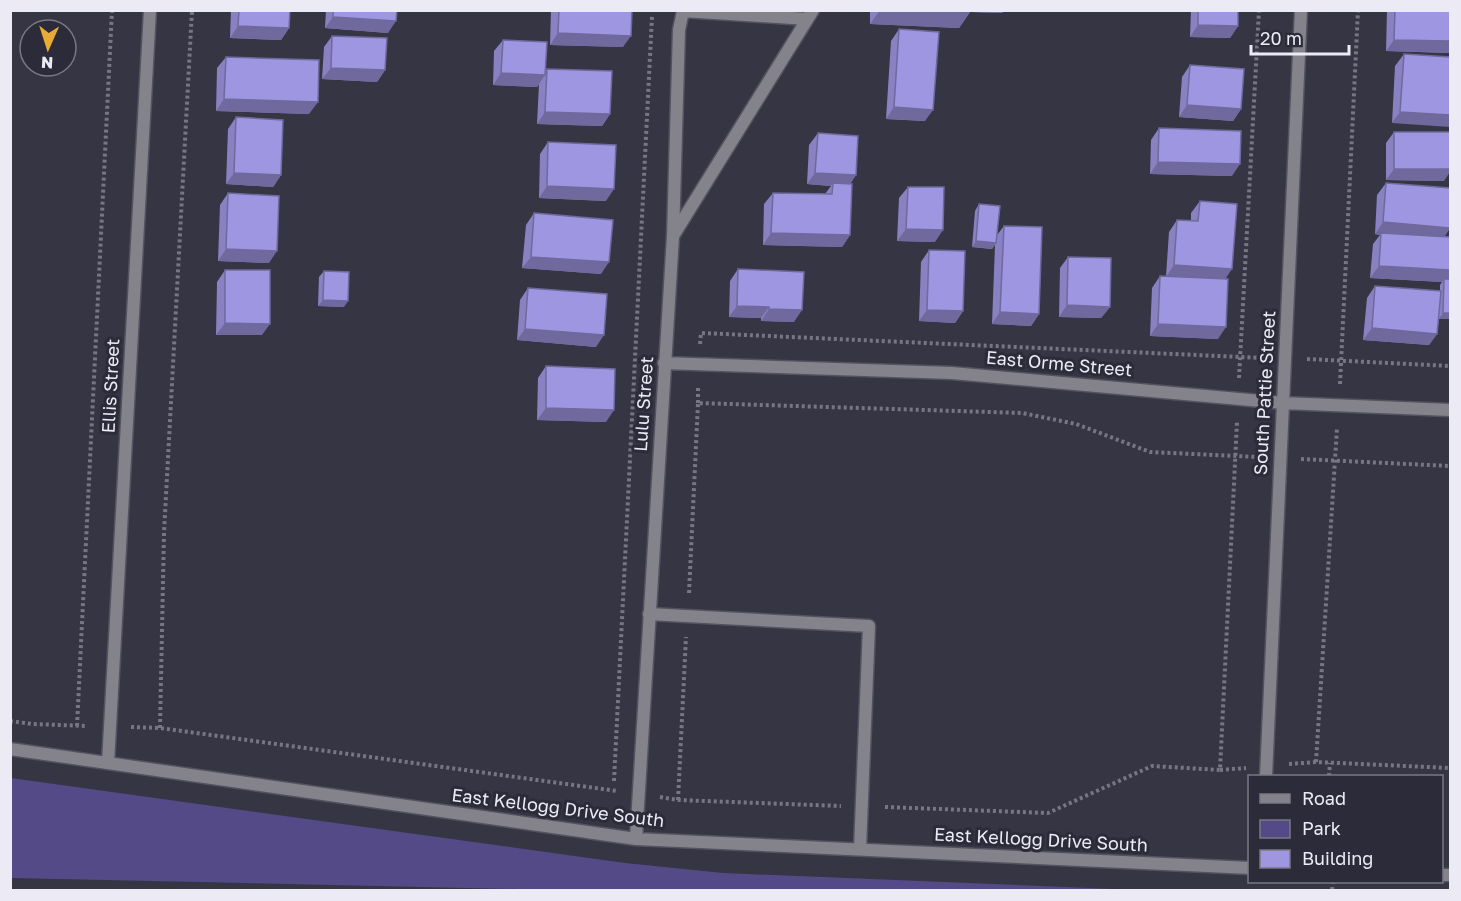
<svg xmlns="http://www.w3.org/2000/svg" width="1461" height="901" font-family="'Golos Text',sans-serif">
<rect width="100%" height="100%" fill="#363543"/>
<path fill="#534a87" d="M 11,778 L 625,863 L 723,873 L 1138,890 L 561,890 L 11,878 Z"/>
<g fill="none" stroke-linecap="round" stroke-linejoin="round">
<defs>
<path id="service" d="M 673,236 L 679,30 L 683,11 L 807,19
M 649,614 L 869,626 L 860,849"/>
<path id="minor" d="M 664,363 L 952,373 L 1283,403 L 1450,410
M 10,749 L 636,839 L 1250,868
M 108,763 L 150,10
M 1266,776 L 1301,10
M 636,839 L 673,236 L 813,10
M 1442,875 L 1450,875"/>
</defs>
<use href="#service" stroke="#53525f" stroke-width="15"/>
<use href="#minor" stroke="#53525f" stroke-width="15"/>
<path stroke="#777683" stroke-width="4" stroke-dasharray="3 3" stroke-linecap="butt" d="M 700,344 L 701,333 L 1264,358
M 1307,359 L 1450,366
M 1239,378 L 1259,10
M 1340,384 L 1358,10
M 698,403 L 698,387
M 1301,459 L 1450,466
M 689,593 L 698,403 L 1022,413 L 1076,424 L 1150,452 L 1258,457
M 10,721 L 32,724 L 87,726
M 77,726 L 112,10
M 131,727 L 160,728 L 617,791
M 160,728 L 164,533 L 192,10
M 1316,762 L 1337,428
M 1289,764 L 1316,762 L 1450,768
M 1220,770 L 1246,768
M 1329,776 L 1330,763
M 614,781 L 652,16
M 660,797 L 678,800 L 841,806
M 678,800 L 686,637
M 885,807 L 1048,813 L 1152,766 L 1220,770 L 1237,422
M 1332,890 L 1333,882"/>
<use href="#service" stroke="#84838b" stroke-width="12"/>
<use href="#minor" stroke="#84838b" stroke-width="12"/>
</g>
<path fill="#8981c2" d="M 231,10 L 290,10 L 289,28 L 281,40 L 230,38 Z
M 326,10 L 397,10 L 388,33 L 325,28 Z
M 551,10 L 632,10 L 623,47 L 550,45 Z
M 870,10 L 1004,10 L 1002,13 L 970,12 L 959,28 L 870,24 Z
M 1191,10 L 1238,10 L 1238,26 L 1230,38 L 1190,37 Z
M 1387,10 L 1450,10 L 1450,53 L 1386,51 Z
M 899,29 L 925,121 L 886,119 L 891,41 Z
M 332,36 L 385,70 L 377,82 L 322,79 L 324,47 Z
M 503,40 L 545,71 L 547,69 L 610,114 L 602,126 L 537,124 L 539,84 L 537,87 L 493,85 L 494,51 Z
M 1404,54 L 1450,57 L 1392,123 L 1395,66 Z
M 226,57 L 309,114 L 216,111 L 217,68 Z
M 1190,65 L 1241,109 L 1233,121 L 1179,117 L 1182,77 Z
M 236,117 L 281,175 L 273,187 L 226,184 L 228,129 Z
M 1159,128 L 1232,176 L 1150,174 L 1151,140 Z
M 1394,132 L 1444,181 L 1386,180 L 1386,143 Z
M 818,133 L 856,175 L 850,184 L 850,235 L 842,247 L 763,245 L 764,204 L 773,193 L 825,194 L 831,186 L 807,184 L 809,145 Z
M 548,142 L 606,201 L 539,198 L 540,154 Z
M 1386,183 L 1450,188 L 1450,228 L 1444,237 L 1450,237 L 1450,319 L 1439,319 L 1437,334 L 1429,345 L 1363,340 L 1367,298 L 1375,286 L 1440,291 L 1440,285 L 1442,282 L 1370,278 L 1373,244 L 1380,235 L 1375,234 L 1377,195 Z
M 908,187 L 935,242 L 897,241 L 899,198 Z
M 228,193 L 269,263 L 218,261 L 220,205 Z
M 1200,201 L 1225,278 L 1218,339 L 1150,336 L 1152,288 L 1160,276 L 1166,276 L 1169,232 L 1177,220 L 1191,221 L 1191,213 Z
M 979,204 L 997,235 L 1004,226 L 1039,314 L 1031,326 L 992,324 L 995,245 L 992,249 L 972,247 L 975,211 Z
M 534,213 L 601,274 L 522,268 L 526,225 Z
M 929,250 L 963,311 L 955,323 L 919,321 L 921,262 Z
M 1068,257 L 1110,307 L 1101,318 L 1059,317 L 1060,268 Z
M 738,269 L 794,322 L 761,321 L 761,318 L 729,317 L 730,281 Z
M 225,270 L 262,335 L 216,335 L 217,282 Z
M 324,271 L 344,307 L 318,306 L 319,277 Z
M 528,288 L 596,347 L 517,340 L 520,300 Z
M 546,366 L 606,422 L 537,420 L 538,378 Z"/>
<path fill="#6f699e" d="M 880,10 L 1004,10 L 1002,13 L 970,12 L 959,28 L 870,24 Z
M 333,17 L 396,21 L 388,33 L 325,28 Z
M 1198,25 L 1238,26 L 1230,38 L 1190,37 Z
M 238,26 L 289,28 L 281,40 L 230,38 Z
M 558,33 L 631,36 L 623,47 L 550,45 Z
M 1394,40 L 1450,41 L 1450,53 L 1386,51 Z
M 331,68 L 385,70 L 377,82 L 322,79 Z
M 501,73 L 545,75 L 537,87 L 493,85 Z
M 224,99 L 318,102 L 309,114 L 216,111 Z
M 1187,105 L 1241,109 L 1233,121 L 1179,117 Z
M 894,107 L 933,110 L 925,121 L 886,119 Z
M 545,112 L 610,114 L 602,126 L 537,124 Z
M 1400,112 L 1450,115 L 1450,127 L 1392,123 Z
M 1158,162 L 1240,164 L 1232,176 L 1150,174 Z
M 1394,169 L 1450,169 L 1450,172 L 1444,181 L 1386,180 Z
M 234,173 L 281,175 L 273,187 L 226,184 Z
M 815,173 L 856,175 L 848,187 L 833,183 L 831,186 L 807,184 Z
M 547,186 L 614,189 L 606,201 L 539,198 Z
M 1383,222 L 1450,228 L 1443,239 L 1381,233 L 1380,235 L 1375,234 Z
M 906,229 L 943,230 L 935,242 L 897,241 Z
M 771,233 L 850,235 L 842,247 L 763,245 Z
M 976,241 L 996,243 L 992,249 L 972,247 Z
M 226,249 L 277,251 L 269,263 L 218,261 Z
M 531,257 L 609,262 L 601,274 L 522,268 Z
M 1174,265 L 1232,269 L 1224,281 L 1166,277 Z
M 1379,266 L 1450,270 L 1450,283 L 1444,279 L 1442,282 L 1370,278 Z
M 323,300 L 348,301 L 344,307 L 318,306 Z
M 1067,305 L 1110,307 L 1101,318 L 1059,317 Z
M 737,306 L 769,307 L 761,318 L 729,317 Z
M 769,309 L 802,310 L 794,322 L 761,321 Z
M 927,310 L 963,311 L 955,323 L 919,321 Z
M 1000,312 L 1039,314 L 1031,326 L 992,324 Z
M 1443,313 L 1450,313 L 1450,319 L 1439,319 Z
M 225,323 L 270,324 L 262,335 L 216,335 Z
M 1158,324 L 1226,327 L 1218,339 L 1150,336 Z
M 1372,328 L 1437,334 L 1429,345 L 1363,340 Z
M 525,329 L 604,335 L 596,347 L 517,340 Z
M 546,408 L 614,410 L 606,422 L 537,420 Z"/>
<path fill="#9f96e2" stroke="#6f699e" stroke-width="1.5" d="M 239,10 L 290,10 L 289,28 L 238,26 Z
M 333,10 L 397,10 L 396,21 L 333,17 Z
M 559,10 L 632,10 L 631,36 L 558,33 Z
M 1198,10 L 1238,10 L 1238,26 L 1198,25 Z
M 1395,10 L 1450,10 L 1450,41 L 1394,40 Z
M 899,29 L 939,32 L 933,110 L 894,107 Z
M 332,36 L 387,38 L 385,70 L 331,68 Z
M 503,40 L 547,42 L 545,75 L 501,73 Z
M 1404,54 L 1450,57 L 1450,115 L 1400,112 Z
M 226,57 L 319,60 L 318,102 L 224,99 Z
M 1190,65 L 1244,69 L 1241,109 L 1187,105 Z
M 547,69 L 612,71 L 610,114 L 545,112 Z
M 236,117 L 283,120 L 281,175 L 234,173 Z
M 1159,128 L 1241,131 L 1240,164 L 1158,162 Z
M 1394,132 L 1450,132 L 1450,169 L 1394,169 Z
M 818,133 L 858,136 L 856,175 L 815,173 Z
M 548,142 L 616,145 L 614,189 L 547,186 Z
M 833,183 L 852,184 L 850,235 L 771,233 L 773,193 L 832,194 Z
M 1386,183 L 1450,188 L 1450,228 L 1383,222 Z
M 908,187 L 944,187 L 943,230 L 906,229 Z
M 228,193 L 279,196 L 277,251 L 226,249 Z
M 1200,201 L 1237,204 L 1232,269 L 1174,265 L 1177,220 L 1198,221 Z
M 979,204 L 1000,206 L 996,243 L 976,241 Z
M 534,213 L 613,220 L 609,262 L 531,257 Z
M 1004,226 L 1042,227 L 1039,314 L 1000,312 Z
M 1381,233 L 1450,237 L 1450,270 L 1379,266 Z
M 929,250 L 965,251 L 963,311 L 927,310 Z
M 1068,257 L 1111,258 L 1110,307 L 1067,305 Z
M 738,269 L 804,272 L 802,310 L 769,309 L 769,307 L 737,306 Z
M 225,270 L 270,270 L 270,324 L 225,323 Z
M 324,271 L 349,272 L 348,301 L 323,300 Z
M 1160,276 L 1228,279 L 1226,327 L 1158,324 Z
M 1444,279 L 1450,279 L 1450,313 L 1443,313 Z
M 1375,286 L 1441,291 L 1437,334 L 1372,328 Z
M 528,288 L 607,294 L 604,335 L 525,329 Z
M 546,366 L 615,369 L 614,410 L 546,408 Z"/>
<g text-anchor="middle" stroke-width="6" stroke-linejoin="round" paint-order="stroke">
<g font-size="18" fill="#ecebf5" stroke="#2c2b39">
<text transform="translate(1059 364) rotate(5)" y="6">East Orme Street</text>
<text transform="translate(111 386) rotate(-87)" y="6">Ellis Street</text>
<text transform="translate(1265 393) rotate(-87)" y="6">South Pattie Street</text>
<text transform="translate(644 404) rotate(-86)" y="6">Lulu Street</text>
<text transform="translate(558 808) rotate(7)" y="6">East Kellogg Drive South</text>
<text transform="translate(1041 840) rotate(3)" y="6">East Kellogg Drive South</text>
</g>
</g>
<rect width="1461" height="901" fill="none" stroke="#ecebf5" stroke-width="24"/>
<rect x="1248" y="775" width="195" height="108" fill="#2c2b39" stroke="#797884" stroke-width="1.5"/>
<rect x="1260" y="794" width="30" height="9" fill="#84838b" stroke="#797884" stroke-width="1.5"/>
<text x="1302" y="805" font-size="18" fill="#ecebf5">Road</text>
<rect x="1260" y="820" width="30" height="18" fill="#534a87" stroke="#797884" stroke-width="1.5"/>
<text x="1302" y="835" font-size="18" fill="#ecebf5">Park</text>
<rect x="1260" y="850" width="30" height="18" fill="#9f96e2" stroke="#797884" stroke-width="1.5"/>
<text x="1302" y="865" font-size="18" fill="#ecebf5">Building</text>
<g transform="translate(48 48) rotate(183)"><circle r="28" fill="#2c2b39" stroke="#797884" stroke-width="1.5"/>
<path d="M0-4.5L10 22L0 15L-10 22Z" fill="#e9ab38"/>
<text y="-9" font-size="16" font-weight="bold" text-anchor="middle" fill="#ecebf5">N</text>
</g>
<path d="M1251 45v9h98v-9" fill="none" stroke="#ecebf5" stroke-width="3"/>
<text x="1260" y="45" font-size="18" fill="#ecebf5" stroke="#2c2b39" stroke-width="4.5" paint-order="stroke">20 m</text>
</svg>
